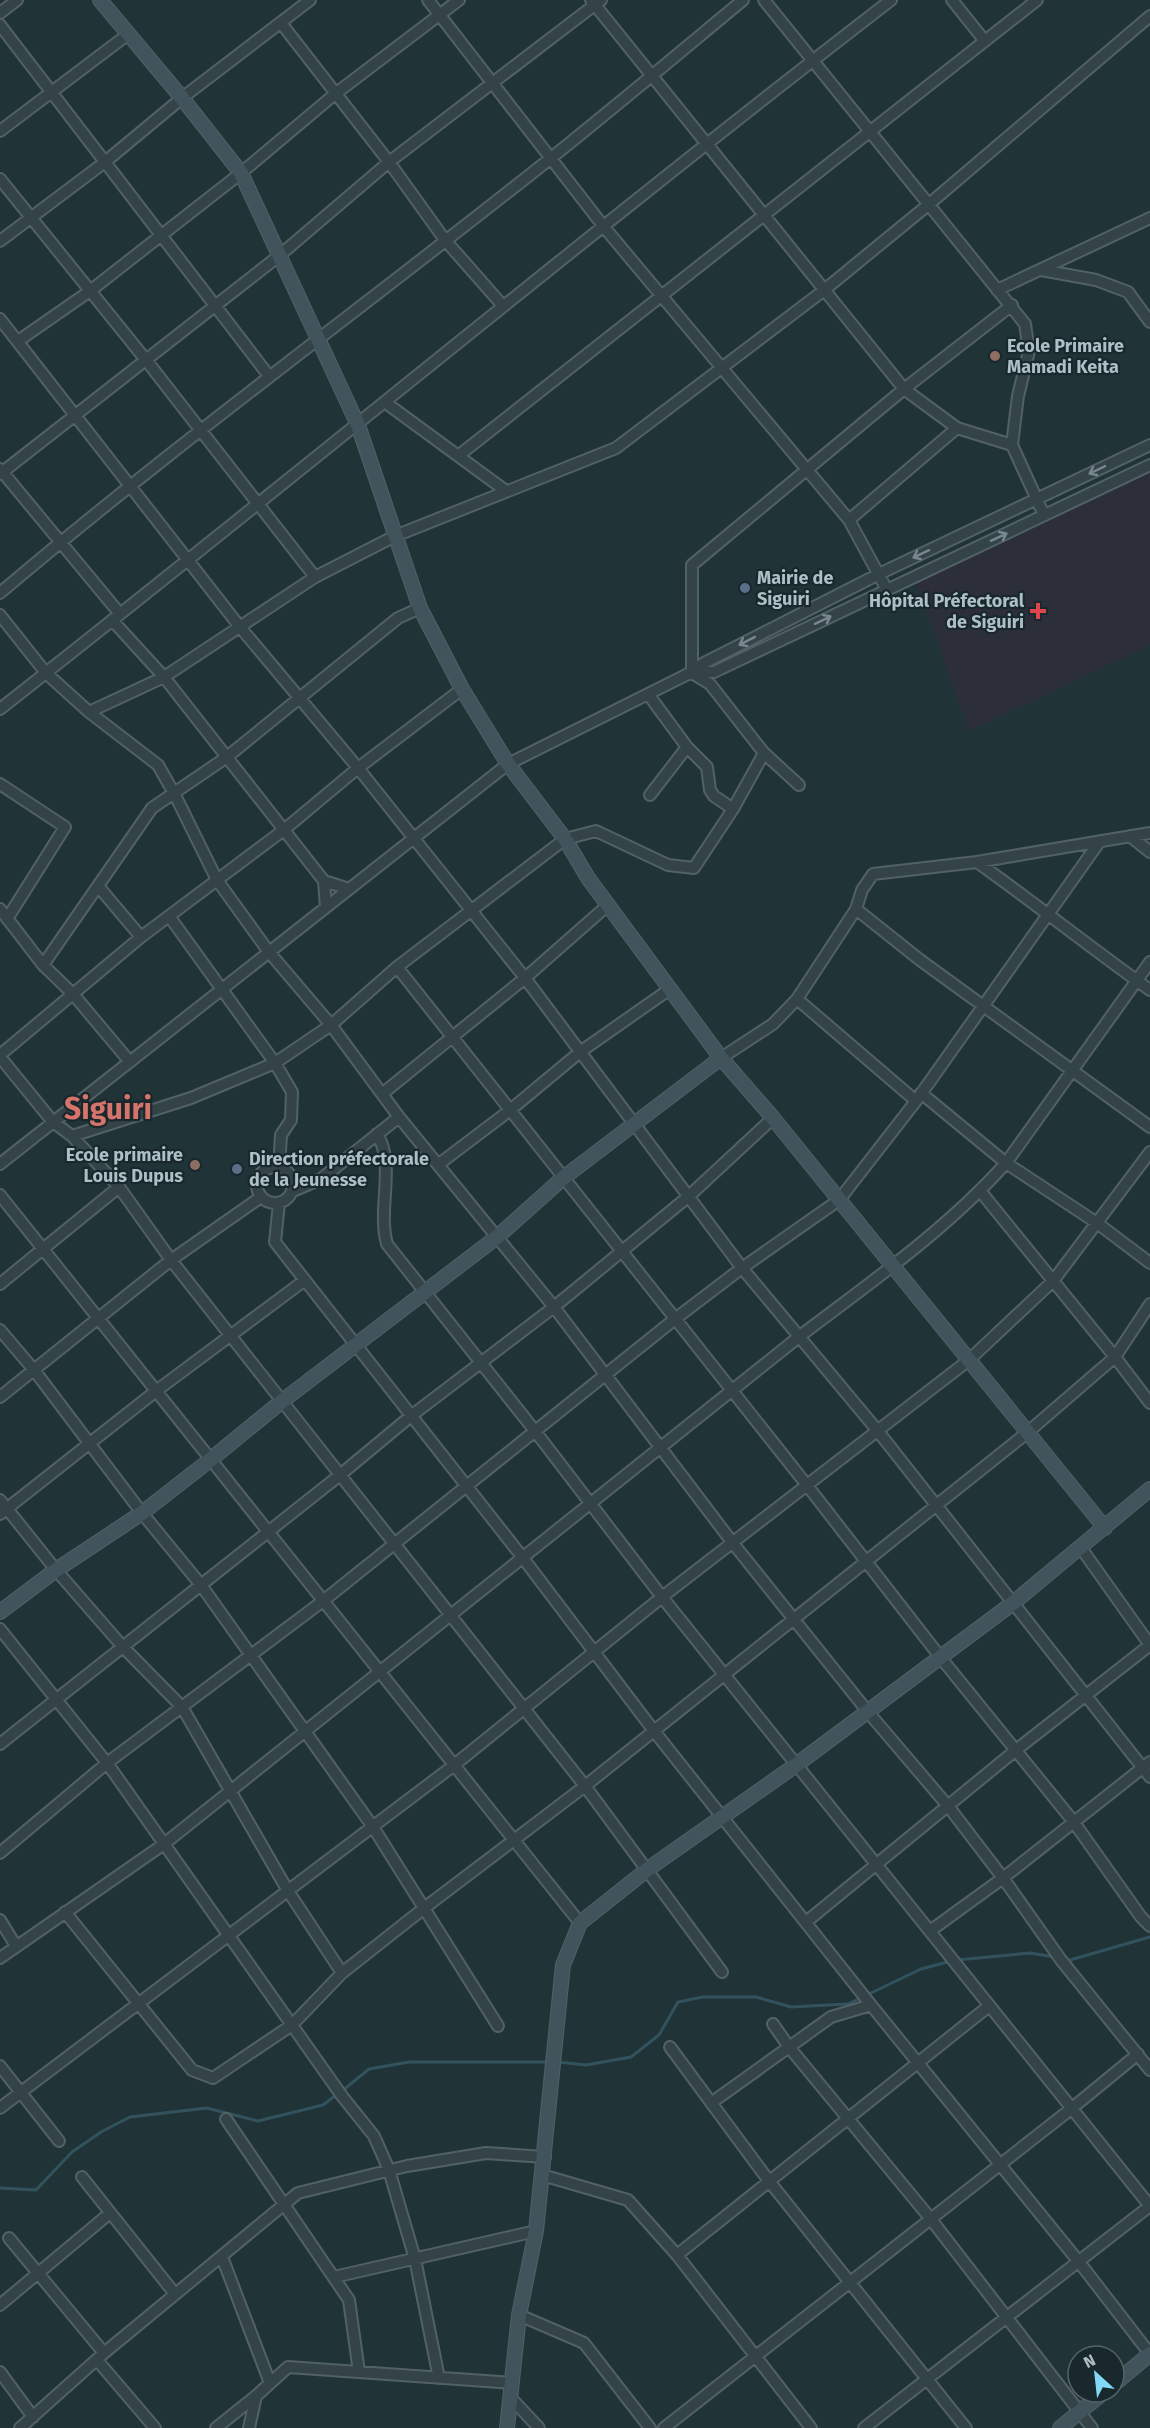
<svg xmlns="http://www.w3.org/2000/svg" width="1150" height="2428" font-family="'Fira Sans',sans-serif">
<rect width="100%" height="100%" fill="#203337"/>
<path fill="#2c2f39" d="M 1150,465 L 1150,645 L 969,731 L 914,578 Z"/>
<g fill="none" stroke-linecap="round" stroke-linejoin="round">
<path stroke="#32535d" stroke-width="3" d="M 1065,1959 L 1070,1960 L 1150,1937
M 957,1960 L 1030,1953 L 1055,1957
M 558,2062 L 586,2065 L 631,2057 L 659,2035 L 678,2002 L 703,1997 L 756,1997 L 791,2007 L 848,2004 L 921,1969 L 951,1961
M 342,2091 L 369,2069 L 409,2062 L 549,2062
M 0,2188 L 36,2190 L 72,2152 L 101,2132 L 130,2117 L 207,2108 L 258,2121 L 323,2105 L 336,2095"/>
<defs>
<path id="street" d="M 428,0 L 604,227 L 849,520 L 887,590
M 591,0 L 904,389 L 957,428 L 1012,445 L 1044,515
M 764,0 L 1025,324 L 1029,351 L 1018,396 L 1012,445
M 952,0 L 984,40
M 0,13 L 17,0
M 281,23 L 389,162 L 445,240 L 503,306
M 0,25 L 269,376
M 0,131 L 127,35
M 0,179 L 146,360 L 315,577
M 0,241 L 105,162 L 182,98 L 310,0
M 1041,270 L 1096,280 L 1128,292 L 1150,322
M 997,290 L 1150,218
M 0,319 L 240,627 L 358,768 L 525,978 L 742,1268 L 877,1430 L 1150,1777
M 18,341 L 90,291 L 241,173 L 335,94 L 459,0
M 386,403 L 506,491
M 458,456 L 1037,0
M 0,469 L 120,614
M 0,474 L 280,255 L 389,162 L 601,0
M 849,520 L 957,428
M 0,593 C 179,441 368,304 551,158 C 616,106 679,53 743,0
M 0,615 L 46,673 L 89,712 L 158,765 L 175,795 L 217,880 L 269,952 L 331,1025 L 399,1117 L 554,1307 L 732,1542 L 868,1712 L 948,1806 L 1003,1878 L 1061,1960 L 1150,2070
M 112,620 L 164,677 L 324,881 L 326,907
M 692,672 L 692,565 L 904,389 L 1012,305
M 692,672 L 714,672 L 1150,465
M 692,673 L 710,684 L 764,753 L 799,785
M 648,694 L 687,747 L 707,767 L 710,790 L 714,796 L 733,809
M 0,709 C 298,475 590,232 891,0
M 89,712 L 164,677 L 315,577 L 395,536 L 616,448 L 823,291 L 928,205 L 1150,16
M 0,784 L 65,827 L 7,919
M 650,795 L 687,747
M 1130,836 L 1150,852
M 977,862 C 1036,904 1091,948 1150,990
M 324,881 L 349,889
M 98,886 L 141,937
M 0,909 L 43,965 L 73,994 L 130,1062
M 856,909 L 920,960 L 1150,1127
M 169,916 L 275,1063 L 292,1092 L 291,1120 L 281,1135 L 279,1168
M 43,965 L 152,808 L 227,757 L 398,618 L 420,608
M 397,967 L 806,1484 L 941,1658 L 1073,1821 L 1141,1917 L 1150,1926
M 797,999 L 916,1101
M 0,1055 L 141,937 L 285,829 L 358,768 L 462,689
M 0,1057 L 53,1122 L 72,1136 L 119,1187 L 171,1260 L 585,1786 L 722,1972
M 721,1058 L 773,1024 L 797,999 L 856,909 L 862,890 L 873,874 L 977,862 L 1150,833
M 921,1093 L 1006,1163 L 1097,1223 L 1150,1263
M 382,1094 L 525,978 L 608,905
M 377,1134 C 396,1164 377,1209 387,1244 L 535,1431 L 662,1597 L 1150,2206
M 72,1136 L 191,1098 L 275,1063 L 331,1025 L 397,967 L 565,839 L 596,831 L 668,865 L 694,868 L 733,809 L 764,753
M 0,1164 L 508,764 L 692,672 L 704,663 L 879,574 L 1150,445
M 439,1164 L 509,1111 L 580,1052 L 670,989
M257 1185a18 18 0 1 1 36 0a18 18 0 1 1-36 0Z
M 293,1191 L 321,1179 L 399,1117
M 981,1192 L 1115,1357 L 1150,1403
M 0,1195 L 580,1923
M 279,1203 L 275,1242 L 523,1558 L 654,1731 L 871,2005 L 1079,2262 L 1150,2354
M 0,1284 L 119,1187
M 0,1330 L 34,1370 L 142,1513 L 201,1585 L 373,1827 L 498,2026
M 0,1397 L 171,1260 L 261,1197
M 0,1500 L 56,1570 L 123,1647 L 182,1707 L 288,1891 L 342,1973
M 0,1514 L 156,1391 L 305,1280
M 1081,1548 L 1150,1645
M 0,1629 L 107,1763 L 342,2096 L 374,2136 L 389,2170 L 415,2259 L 439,2378
M 0,1744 L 340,1475 L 411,1416 L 554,1307 L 689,1196 L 773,1118
M 0,1853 L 107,1763 L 323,1601 L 675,1319 L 742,1268 L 839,1200 L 916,1101 L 1100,841
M 65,1912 L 192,2070 L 213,2078 L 292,2025 L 342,1973 L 423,1909 L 585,1786 L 1028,1432 L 1115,1357 L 1150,1304
M 0,1920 L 16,1946
M 806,1922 L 1016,1750 L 1150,1645
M 930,1931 L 1003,1878 L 1150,1762
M 0,1958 L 164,1844 L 800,1336 C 871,1282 946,1230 1006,1163 L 1150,962
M 773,2024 L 789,2047 L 930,2218 L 1092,2428
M 670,2047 L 769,2181 L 966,2428
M 0,2066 L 59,2141
M 711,2103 L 831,2017 L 871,2005
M 0,2108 L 453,1766 L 662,1597 L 969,1360 L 1053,1281 L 1150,1152
M 226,2119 L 349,2300 L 359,2372
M 542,2175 L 628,2200 L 677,2255 L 811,2428
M 82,2177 L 175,2294
M 9,2238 L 104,2353
M 677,2255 L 989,2006
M 222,2257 L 270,2383
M 334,2277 L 536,2231
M 0,2305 L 110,2213
M 519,2315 L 584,2343 L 650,2428
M 97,2360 L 155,2428
M 0,2372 L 33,2417
M 510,2397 L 539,2428
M 20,2428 L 104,2353 L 298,2193 L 407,2166 L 486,2153 L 545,2157
M 216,2428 L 256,2396 L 288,2367 L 512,2383
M 249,2428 L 256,2396
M 664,2428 L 1071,2109 L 1138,2054
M 864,2428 L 1150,2206"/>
<path id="secondary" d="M 100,0 L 182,98 L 241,173 L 358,425 L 420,608 L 462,689 L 508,764 L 565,839 L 588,878 L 721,1058 L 773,1118 L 1105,1528
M 0,1612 L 56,1570 L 142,1513 L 210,1460 L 281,1402 L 497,1237 L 563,1178 L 721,1058
M 1114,2384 L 1150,2354
M 507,2428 L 519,2315 L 536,2231 L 563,1965 L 580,1923 L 648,1869 L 796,1765 L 1013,1603 L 1150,1489
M 1060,2428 L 1104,2392"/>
</defs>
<use href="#street" stroke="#516166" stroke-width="14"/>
<use href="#secondary" stroke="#516166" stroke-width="16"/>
<use href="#street" stroke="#344348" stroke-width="10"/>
<use href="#secondary" stroke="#42545b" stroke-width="14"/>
</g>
<defs><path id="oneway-shaft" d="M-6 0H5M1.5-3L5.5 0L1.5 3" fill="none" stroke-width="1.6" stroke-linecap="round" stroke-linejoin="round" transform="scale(1.5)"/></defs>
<g stroke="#77878d">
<use href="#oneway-shaft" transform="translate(1097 470) rotate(154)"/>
<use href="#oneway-shaft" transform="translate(999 537) rotate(-25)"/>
<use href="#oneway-shaft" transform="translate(921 554) rotate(155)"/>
<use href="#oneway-shaft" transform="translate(823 620) rotate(-25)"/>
<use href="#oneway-shaft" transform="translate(747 641) rotate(153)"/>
</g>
<g fill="#8d6e63" stroke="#19282c" stroke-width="2">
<circle cx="995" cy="356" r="6"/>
<circle cx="195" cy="1165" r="6"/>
</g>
<g fill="#5c6f8a" stroke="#19282c" stroke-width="2">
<circle cx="745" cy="588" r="6"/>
<circle cx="237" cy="1169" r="6"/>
</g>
<path fill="#e0444e" stroke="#19282c" stroke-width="2" d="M1035 602h6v6h6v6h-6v6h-6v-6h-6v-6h6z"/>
<g text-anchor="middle" stroke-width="4.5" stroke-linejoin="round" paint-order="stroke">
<g font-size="18" font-weight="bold" fill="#aebfc5" stroke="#19282c" text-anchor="start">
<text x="1007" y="352">Ecole Primaire<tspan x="1007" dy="21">Mamadi Keita</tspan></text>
<text x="757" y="584">Mairie de<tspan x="757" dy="21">Siguiri</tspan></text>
<text x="1024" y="607" text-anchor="end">Hôpital Préfectoral<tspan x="1024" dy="21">de Siguiri</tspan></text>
<text x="183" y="1161" text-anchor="end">Ecole primaire<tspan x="183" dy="21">Louis Dupus</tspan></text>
<text x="249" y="1165">Direction préfectorale<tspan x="249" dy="21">de la Jeunesse</tspan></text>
</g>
<g font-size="30" font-weight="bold" fill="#d6746b" stroke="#19282c">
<text x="108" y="1119">Siguiri</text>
</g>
</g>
<g transform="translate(1096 2374) rotate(333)"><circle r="28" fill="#19282c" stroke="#556469" stroke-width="1.5"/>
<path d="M0-4.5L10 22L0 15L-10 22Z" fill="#81d9f7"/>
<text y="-9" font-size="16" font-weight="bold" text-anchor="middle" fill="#aebfc5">N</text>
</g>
</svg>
